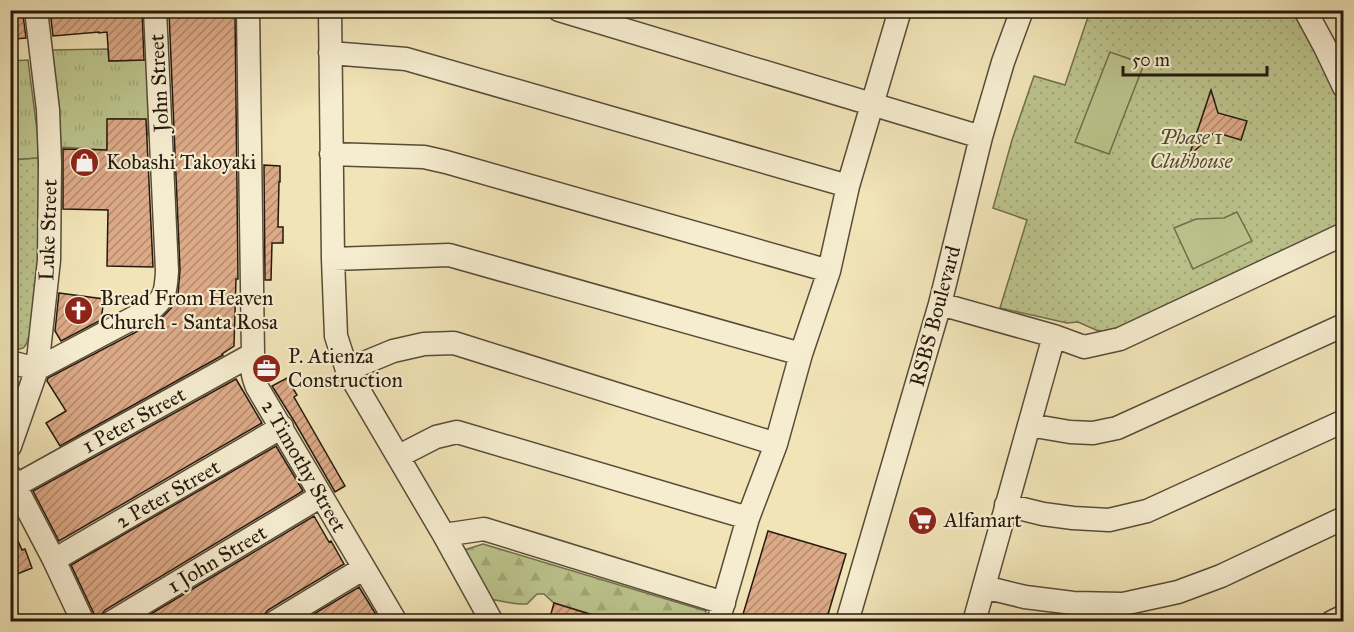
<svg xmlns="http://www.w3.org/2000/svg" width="1354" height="632" font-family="'IM FELL Great Primer',serif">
<defs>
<pattern id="grass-tufts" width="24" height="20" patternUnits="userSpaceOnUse" patternTransform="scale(1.5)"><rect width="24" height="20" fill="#bcc48d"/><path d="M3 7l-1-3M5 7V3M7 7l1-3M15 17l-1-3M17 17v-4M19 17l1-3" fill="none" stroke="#a1a878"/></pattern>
<pattern id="forest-firs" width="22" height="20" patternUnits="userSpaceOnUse" patternTransform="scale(1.5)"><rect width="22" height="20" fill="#bcc48d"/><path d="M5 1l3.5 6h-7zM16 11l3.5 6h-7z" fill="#a1a878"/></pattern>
<pattern id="park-dots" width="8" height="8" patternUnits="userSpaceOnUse" patternTransform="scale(1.5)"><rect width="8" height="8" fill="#bcc48d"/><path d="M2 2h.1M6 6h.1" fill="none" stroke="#a1a878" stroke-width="1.8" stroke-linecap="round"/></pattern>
<pattern id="building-hatch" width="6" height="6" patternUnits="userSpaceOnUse" patternTransform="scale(1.5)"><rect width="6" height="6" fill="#da8"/><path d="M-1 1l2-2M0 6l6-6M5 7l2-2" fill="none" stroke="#b38a6e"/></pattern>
</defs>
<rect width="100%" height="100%" fill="#f1e4b7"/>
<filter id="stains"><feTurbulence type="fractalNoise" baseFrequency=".00333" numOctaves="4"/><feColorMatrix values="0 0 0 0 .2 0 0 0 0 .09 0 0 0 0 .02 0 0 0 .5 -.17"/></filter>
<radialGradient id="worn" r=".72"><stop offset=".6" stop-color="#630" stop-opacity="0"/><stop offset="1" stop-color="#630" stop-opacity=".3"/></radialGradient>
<path fill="url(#grass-tufts)" stroke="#706e4e" stroke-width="1.5" d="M 108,49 L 109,61 L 150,60 L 148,135 L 139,119 L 108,119 L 107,150 L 59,147 L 51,50 Z
M 28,60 L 38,138 L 38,158 L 11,160 L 10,61 Z"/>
<path fill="url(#forest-firs)" stroke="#706e4e" stroke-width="1.5" d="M 483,544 L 706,611 L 704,621 L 614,621 L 554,603 L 544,594 L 537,594 L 527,604 C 514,605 500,600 486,599 L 464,550 Z"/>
<path fill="url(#park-dots)" stroke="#706e4e" stroke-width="1.5" d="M 1090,11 L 1294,11 L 1305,28 L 1343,107 L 1343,227 L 1137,323 L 1105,332 L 1096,330 L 1078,322 L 1067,323 L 1000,308 L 1027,220 L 993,208 L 1012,140 L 1034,76 L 1065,85 Z
M 38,158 L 40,190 L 40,248 L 30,335 C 25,348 25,350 11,349 L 11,160 Z"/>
<path fill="#bcc48d" stroke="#706e4e" stroke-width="1.5" d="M 1110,52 L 1144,64 L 1109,154 L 1075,142 Z
M 1237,212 L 1252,241 L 1193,269 L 1174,228 L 1196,219 L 1224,218 Z"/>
<path fill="url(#building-hatch)" stroke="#25190e" stroke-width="1.5" d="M 50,10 L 142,10 L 144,60 L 109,61 L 107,32 L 99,33 L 99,32 L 53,36 Z
M 169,12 L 195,12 L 195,14 L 235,13 L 238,279 L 236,279 L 234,346 L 222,354 L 223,355 L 60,446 L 46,423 L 66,411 L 47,381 L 48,378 L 161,319 L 172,307 L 178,294 L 180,270 Z
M 23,15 L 26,38 L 14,39 L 12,16 Z
M 1211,90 L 1218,113 L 1247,121 L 1241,140 L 1215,132 L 1189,156 Z
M 107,119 L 146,119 L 153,267 L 107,266 L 108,210 L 63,209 L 63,149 L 107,150 Z
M 264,165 L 280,166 L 280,182 L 279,182 L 278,227 L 283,227 L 283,243 L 272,243 L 271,280 L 265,280 Z
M 59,293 L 104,299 L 101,320 L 61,341 L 55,331 Z
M 287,378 L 297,395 L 294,397 L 345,486 L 335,492 L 294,421 L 272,386 Z
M 236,379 L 262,423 L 59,541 L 33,491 Z
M 276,446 L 303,491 L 105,610 L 101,615 L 99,621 L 96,621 L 95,616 L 71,565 Z
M 314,516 L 329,542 L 331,541 L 344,564 L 268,610 L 263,616 L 253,621 L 139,621 Z
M 10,523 L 22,550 L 25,549 L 32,568 L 10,577 Z
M 768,531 L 846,554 L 826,621 L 741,621 Z
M 359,587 L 380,621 L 302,621 Z
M 554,603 L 602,618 L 601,621 L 549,621 Z"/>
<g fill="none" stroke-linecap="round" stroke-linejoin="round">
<defs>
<path id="minor" d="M 248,10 L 253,354 C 251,367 252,375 257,387 L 396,622
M 330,10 L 333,259 L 336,336 L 347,370 L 444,535 L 492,622
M 559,10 L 981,137
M 1305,10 L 1325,47 L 1344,87
M 330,53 L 406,59 L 848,186
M 331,154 L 424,157 L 446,162 L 829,271
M 333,259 L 449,255 L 801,354
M 940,304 L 1054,336 L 1084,347 L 1120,339 L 1344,234
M 10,362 L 37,369
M 37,369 L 154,307 C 166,296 166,287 167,271 L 155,10
M 347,370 L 393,351 L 424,344 L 454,343 L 776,444
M 1029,425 L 1070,432 L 1093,433 L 1117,428 L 1344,325
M 10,446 L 37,369 L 49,260 L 50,163 L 48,110 L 36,10
M 399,456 L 436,437 L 457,432 L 748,518
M 10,476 L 54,560 L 83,622
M 15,486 L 253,354
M 1006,505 L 1043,514 L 1073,518 L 1109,520 L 1147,511 L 1344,421
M 444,535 L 484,529 L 724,603
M 54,560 L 282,427
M 984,587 L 1025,597 L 1073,603 L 1123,604 L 1178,592 L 1221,576 L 1344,518
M 112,622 L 321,496
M 275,622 L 364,568
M 718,622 L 748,518 L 776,444 L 801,354 L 829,271 L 848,186 L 900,10
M 847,622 L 940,304 L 981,137 L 1003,62 L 1022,10
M 974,622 L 1054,336
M 1332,622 L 1344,616"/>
</defs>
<use href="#minor" stroke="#584c38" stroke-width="25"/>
<use href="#minor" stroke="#f6edd0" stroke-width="22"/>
</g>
<defs>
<symbol id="shop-disc" viewBox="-11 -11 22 22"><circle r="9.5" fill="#8f2418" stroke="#f6edd0"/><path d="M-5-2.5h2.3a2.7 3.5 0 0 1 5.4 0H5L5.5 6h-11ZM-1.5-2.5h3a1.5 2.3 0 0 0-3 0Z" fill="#fff"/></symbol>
<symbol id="church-disc" viewBox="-11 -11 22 22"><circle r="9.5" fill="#8f2418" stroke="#f6edd0"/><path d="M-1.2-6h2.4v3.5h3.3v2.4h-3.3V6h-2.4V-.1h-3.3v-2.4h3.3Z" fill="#fff"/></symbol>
<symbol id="office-disc" viewBox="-11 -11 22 22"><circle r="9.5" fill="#8f2418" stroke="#f6edd0"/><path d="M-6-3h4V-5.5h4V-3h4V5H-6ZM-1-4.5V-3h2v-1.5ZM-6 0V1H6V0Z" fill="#fff"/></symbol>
<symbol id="supermarket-disc" viewBox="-11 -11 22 22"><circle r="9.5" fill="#8f2418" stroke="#f6edd0"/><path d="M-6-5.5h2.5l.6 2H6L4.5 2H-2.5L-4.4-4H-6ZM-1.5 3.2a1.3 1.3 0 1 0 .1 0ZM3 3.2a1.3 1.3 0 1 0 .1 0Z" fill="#fff"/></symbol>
</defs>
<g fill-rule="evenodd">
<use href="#shop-disc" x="68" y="146" width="33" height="33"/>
<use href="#church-disc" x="62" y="294" width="33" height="33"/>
<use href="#office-disc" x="250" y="352" width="33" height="33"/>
<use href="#supermarket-disc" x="906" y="504" width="33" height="33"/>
</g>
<g text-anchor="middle" stroke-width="4.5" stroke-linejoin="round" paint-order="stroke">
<g font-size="21" fill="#25190e" stroke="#f6edd0">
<text transform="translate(159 83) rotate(-93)" y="7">John Street</text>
<text transform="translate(48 230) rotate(-88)" y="7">Luke Street</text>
<text transform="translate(935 316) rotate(-75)" y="7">RSBS Boulevard</text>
<text transform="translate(134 420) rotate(-29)" y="7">1 Peter Street</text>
<text transform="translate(304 466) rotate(60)" y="7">2 Timothy Street</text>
<text transform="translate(168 494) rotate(-30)" y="7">2 Peter Street</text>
<text transform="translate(217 559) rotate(-31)" y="7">1 John Street</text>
</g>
<g font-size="21" font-style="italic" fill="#524c34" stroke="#f6edd0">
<text x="1191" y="144">Phase 1<tspan x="1191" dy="24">Clubhouse</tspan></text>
</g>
<g font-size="21" fill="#25190e" stroke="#f6edd0" text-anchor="start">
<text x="106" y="169">Kobashi Takoyaki</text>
<text x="100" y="305">Bread From Heaven<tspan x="100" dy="24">Church - Santa Rosa</tspan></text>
<text x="288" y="363">P. Atienza<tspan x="288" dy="24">Construction</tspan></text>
<text x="944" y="527">Alfamart</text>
</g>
</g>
<rect width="1354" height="632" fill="none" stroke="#f1e4b7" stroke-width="36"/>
<rect x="12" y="12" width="1330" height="608" fill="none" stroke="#25190e" stroke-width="3"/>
<rect x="18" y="18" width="1318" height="596" fill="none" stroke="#25190e" stroke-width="1.5"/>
<path d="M1123 66v9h144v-9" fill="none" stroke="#25190e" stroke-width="3"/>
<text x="1132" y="66" font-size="18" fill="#25190e" stroke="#f6edd0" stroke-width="4.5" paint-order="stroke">50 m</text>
<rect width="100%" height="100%" filter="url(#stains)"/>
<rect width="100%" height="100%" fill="url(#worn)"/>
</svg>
